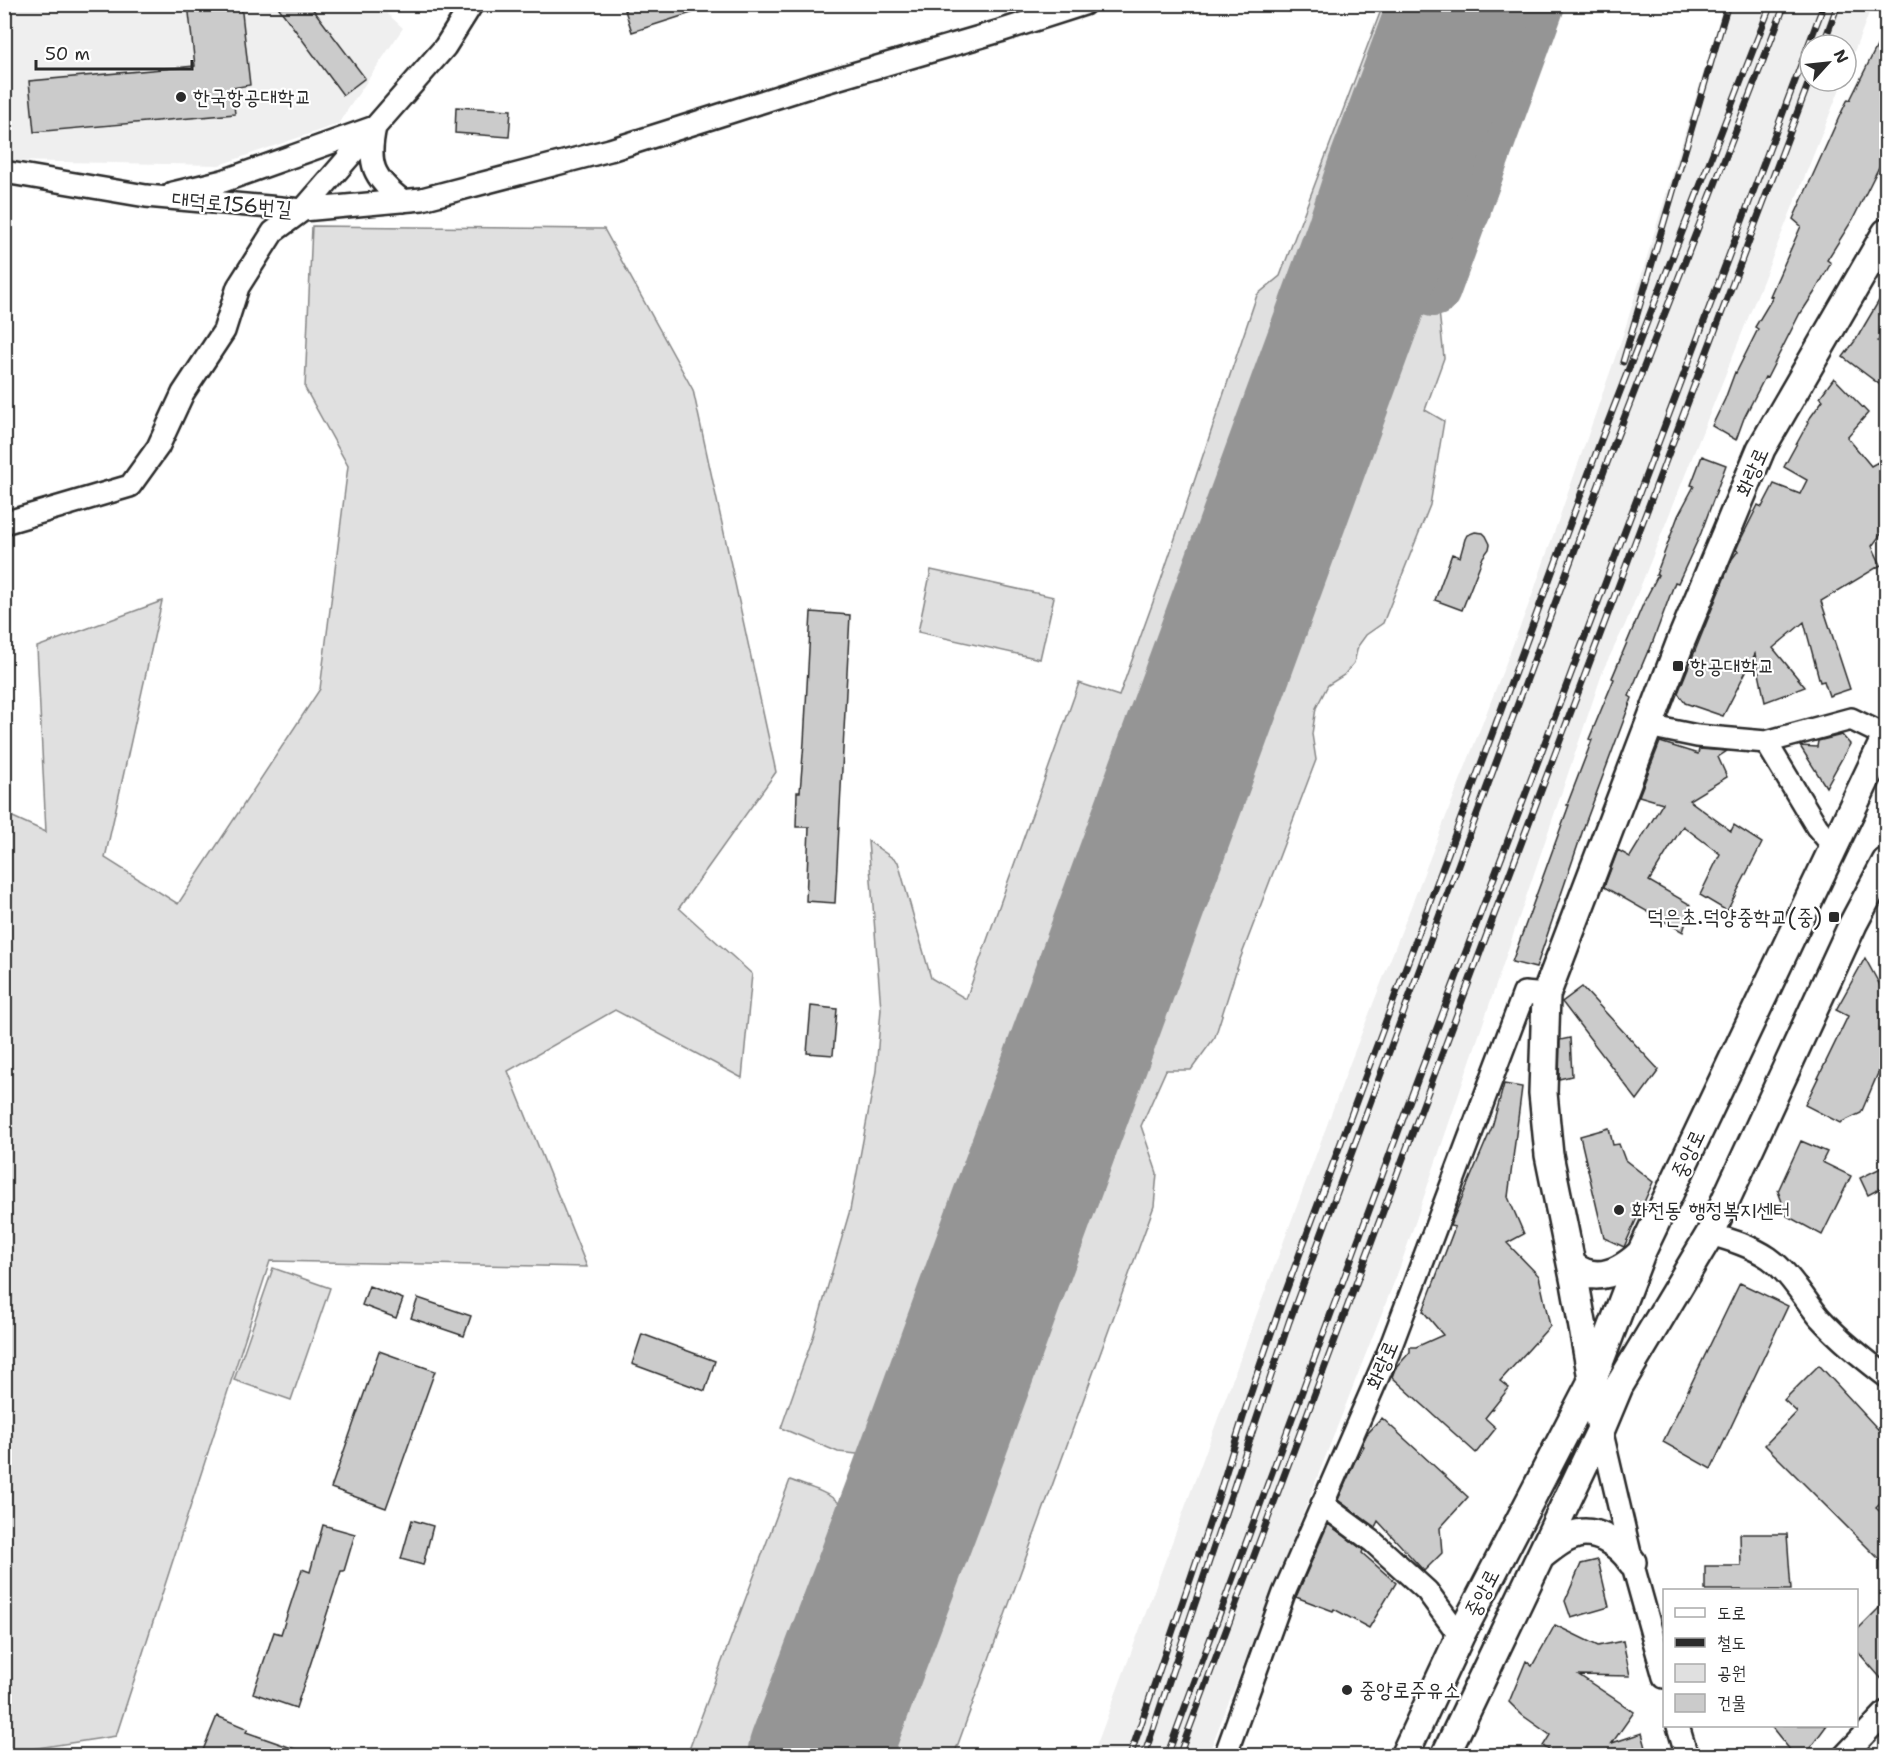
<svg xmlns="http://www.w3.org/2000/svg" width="1891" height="1760" font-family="'Shantell Sans','Poor Story',sans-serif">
<rect width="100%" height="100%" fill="#fff"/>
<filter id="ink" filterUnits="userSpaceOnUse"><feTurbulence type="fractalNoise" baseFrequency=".0167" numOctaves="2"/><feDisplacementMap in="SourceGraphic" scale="12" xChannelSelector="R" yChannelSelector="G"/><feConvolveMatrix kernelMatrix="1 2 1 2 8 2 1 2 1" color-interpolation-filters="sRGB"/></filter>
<g filter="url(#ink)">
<path fill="#efefef" d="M 4,5 L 378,5 L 403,28 L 338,124 L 219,165 L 9,161 L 5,71 Z
M 1724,5 L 1872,5 L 1846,73 L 1846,45 L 1810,45 L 1810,81 L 1843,81 L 1625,625 L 1604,668 L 1400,1267 L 1208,1755 L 1093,1755 L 1350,1063 L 1532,596 L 1624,332 Z"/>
<path fill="#e0e0e0" stroke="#868686" stroke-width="1.5" d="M 1383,5 L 1428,5 L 902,1424 L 894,1437 L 874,1450 L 857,1454 L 838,1452 L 781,1428 L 813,1337 L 850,1210 L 876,1071 L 881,1009 L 868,841 L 898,862 L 931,978 L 966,999 L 1079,683 L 1119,696 L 1161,580 L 1257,295 L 1280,276 Z
M 312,226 L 604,229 L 693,390 L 776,772 L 679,908 L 752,974 L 742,1078 L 615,1010 L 508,1071 L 587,1267 L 270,1261 L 116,1736 L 5,1753 L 4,813 L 46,832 L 37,647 L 162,601 L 105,858 L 178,904 L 320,689 L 348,466 L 305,388 Z
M 1399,252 L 1422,267 L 1412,296 L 1439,311 L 1444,358 L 1425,410 L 1444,421 L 1430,505 L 1383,623 L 1366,635 L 1358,646 L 1354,663 L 1344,675 L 1328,685 L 1316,708 L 1312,734 L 1316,760 L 1239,962 L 1215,1037 L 1191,1070 L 1166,1070 L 1141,1126 L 1157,1173 L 1154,1206 L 954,1755 L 846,1755 Z
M 931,570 L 1054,597 L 1040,659 L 918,632 Z
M 273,1268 L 330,1288 L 291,1400 L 234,1380 Z
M 790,1480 C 805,1486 826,1491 838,1502 C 852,1516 856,1538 855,1556 L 778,1755 L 687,1755 Z"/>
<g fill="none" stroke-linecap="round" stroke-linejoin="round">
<path stroke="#959595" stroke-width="56" d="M 1375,243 C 1381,236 1388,227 1396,224 C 1424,215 1434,234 1463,210
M 1433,289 L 1537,4"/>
<path stroke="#959595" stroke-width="141" d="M 818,1756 L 918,1491 L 1375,243 L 1396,179 L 1461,4"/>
</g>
<path fill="#cbcbcb" stroke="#2b2b2b" stroke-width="1.5" d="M 188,4 L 241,4 L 250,85 L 232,88 L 235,114 L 34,132 L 29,81 L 195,66 Z
M 276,4 L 309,4 L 365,78 L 343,95 Z
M 623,4 L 706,4 L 707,8 L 632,32 Z
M 1887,26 L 1887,166 L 1881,163 L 1853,219 L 1827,260 L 1831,263 L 1814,293 L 1801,313 L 1800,313 L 1767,378 L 1765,377 L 1744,418 L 1736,440 L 1712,426 L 1725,399 L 1735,372 L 1736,373 L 1758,329 L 1755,327 L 1773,297 L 1770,296 L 1801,226 L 1793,219 L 1840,115 L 1848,99 L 1850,100 Z
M 456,107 L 511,110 L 509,137 L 455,133 Z
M 1887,287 L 1887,328 L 1878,341 L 1887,348 L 1887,390 L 1843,357 L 1857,338 Z
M 1834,378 L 1868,413 L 1847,437 L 1871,466 L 1878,462 L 1887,481 L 1887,526 L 1872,546 L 1881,565 L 1821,601 L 1850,689 L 1829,696 L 1824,681 L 1820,682 L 1804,622 L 1773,648 L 1805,687 L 1765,702 L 1755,654 L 1723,716 L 1685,703 L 1678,693 L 1732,559 L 1738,551 L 1736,550 L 1739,543 L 1758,505 L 1762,507 L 1774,484 L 1800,494 L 1807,480 L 1784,467 L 1808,423 L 1807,422 L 1823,400 L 1820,397 Z
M 1702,456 L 1726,465 L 1701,533 L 1678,583 L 1675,582 L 1649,652 L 1648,651 L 1629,696 L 1632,698 L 1585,824 L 1536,968 L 1512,962 L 1569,805 L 1567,805 L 1592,740 L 1589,739 L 1614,679 L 1612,678 L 1644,602 L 1658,575 L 1656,575 L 1678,516 L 1694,486 L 1691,485 Z
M 1475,532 L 1483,533 L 1486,536 L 1490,544 L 1489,549 L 1483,557 L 1462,610 L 1435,600 L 1452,554 L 1460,557 L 1465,539 L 1467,535 Z
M 811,612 L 850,615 L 835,903 L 806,901 L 809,827 L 796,827 L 797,792 L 800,792 L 804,742 Z
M 1842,735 L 1850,744 L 1826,787 L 1800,746 L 1817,747 L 1818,741 Z
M 1660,742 L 1698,754 L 1699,749 L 1727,751 L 1718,757 L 1727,777 L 1689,800 L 1731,831 L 1734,825 L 1762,843 L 1727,911 L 1700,895 L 1720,854 L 1683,826 L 1649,881 L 1691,905 L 1683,932 L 1604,887 L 1618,850 L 1630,857 L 1663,803 L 1639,796 Z
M 1865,958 L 1887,998 L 1887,1052 L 1861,1113 L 1840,1123 L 1805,1105 L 1848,1016 L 1836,1010 Z
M 1582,987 L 1659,1070 L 1637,1100 L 1562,1002 Z
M 811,1006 L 837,1009 L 833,1055 L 807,1053 Z
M 1570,1038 L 1572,1076 L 1559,1079 L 1560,1040 Z
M 1504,1084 L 1522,1087 L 1508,1197 L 1524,1234 L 1507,1243 L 1539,1276 L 1550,1326 L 1500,1381 L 1509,1388 L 1485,1418 L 1496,1428 L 1476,1453 L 1392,1377 L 1395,1369 L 1410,1352 L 1410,1347 L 1416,1347 L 1443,1335 L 1423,1311 L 1455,1227 L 1450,1226 L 1492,1127 Z
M 1609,1128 L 1613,1145 L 1619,1144 L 1625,1160 L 1653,1182 L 1624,1247 L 1604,1238 L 1580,1136 Z
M 1801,1141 L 1827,1152 L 1822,1162 L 1851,1176 L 1822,1235 L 1787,1216 L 1778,1191 Z
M 1887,1165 L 1887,1185 L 1868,1195 L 1860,1178 Z
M 1740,1283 L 1788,1306 L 1711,1469 L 1663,1442 Z
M 369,1286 L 403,1299 L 396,1318 L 362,1305 Z
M 418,1298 L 471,1316 L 464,1336 L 411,1318 Z
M 642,1334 L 715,1361 L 705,1391 L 632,1364 Z
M 379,1351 L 435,1371 L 386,1508 L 331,1488 Z
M 1819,1365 L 1887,1439 L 1887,1497 L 1876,1508 L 1887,1518 L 1887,1567 L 1765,1445 L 1797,1412 L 1784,1400 Z
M 1382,1418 L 1468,1497 L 1440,1528 L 1442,1553 L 1424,1571 L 1378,1521 L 1375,1527 L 1338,1500 L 1355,1461 L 1364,1446 L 1362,1444 L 1367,1434 Z
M 412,1520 L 433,1526 L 423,1565 L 401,1559 Z
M 1328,1524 L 1363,1550 L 1362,1553 L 1396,1583 L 1369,1628 L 1334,1609 L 1333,1611 L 1296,1597 Z
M 323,1525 L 355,1534 L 344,1571 L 341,1571 L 296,1708 L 253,1693 L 274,1632 L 281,1634 L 302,1569 L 310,1572 Z
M 1740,1534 L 1787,1534 L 1791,1590 L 1705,1590 L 1705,1566 L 1741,1566 Z
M 1598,1560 L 1609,1607 L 1571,1618 L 1565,1601 L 1581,1564 Z
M 1887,1600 L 1887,1685 L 1857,1651 L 1857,1630 Z
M 1555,1625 L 1598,1646 L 1623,1641 L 1630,1676 L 1579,1675 L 1634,1712 L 1612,1743 L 1642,1733 L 1648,1755 L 1556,1755 L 1543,1746 L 1550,1735 L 1522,1715 L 1509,1702 L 1526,1661 L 1532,1666 Z
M 217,1716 L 248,1729 L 246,1732 L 306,1753 L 305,1755 L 201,1755 Z
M 1770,1725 L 1827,1725 L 1807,1752 L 1791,1751 Z"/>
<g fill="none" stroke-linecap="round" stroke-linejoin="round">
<defs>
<path id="minor" d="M 375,127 C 367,164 373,178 403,201
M 4,172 L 146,196 L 303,210 L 422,199 L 610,150 L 812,86 L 1000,31 L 1084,4
M 173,193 L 223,181 L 372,128
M 4,523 L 130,486 L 158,447 L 183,393 L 224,331 L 238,287 L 273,232 L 303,210 L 375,127 L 445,47 L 472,4
M 1648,726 L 1697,736 L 1766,742 L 1851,719 L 1886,736
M 1766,742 L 1817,827 L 1834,847
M 1710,1234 C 1731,1240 1751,1246 1769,1258 C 1790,1273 1804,1299 1820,1318 C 1840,1340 1863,1358 1886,1376
M 1601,1429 L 1632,1562 L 1664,1677
M 1322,1504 L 1372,1541 L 1427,1591 L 1460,1636
M 1678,1726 L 1687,1756
M 1225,1756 L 1284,1593 L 1389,1351 L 1524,993 L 1546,995
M 1844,1756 L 1886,1712"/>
<path id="major" d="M 1572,1265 C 1595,1285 1622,1271 1641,1253
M 1601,1429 L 1575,1283 L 1549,1155 L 1543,1093 L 1546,995 L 1681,641 L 1761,449 L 1886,233
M 1542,1555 C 1551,1548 1560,1540 1571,1536 C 1594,1526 1620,1544 1632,1562
M 1404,1756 L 1460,1636 L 1592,1381 L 1641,1253 L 1886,737
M 1445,1756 L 1601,1429 L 1619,1386 L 1710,1234 L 1853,924 L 1886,862"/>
</defs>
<use href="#minor" stroke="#2b2b2b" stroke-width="26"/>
<use href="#major" stroke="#2b2b2b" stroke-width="32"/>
<use href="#minor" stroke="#fff" stroke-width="21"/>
<use href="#major" stroke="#fff" stroke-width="27"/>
<defs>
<path id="rail" d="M 1823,45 L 1838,4
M 1623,362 L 1728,4
M 1130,1756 L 1217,1501 L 1250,1395 L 1280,1307 L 1601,440 L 1771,4
M 1144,1756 L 1289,1322 L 1614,444 L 1785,4
M 1167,1756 L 1414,1089 L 1824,4
M 1179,1756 L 1499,902 L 1810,79"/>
</defs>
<use href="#rail" stroke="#2b2b2b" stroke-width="7"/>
<use href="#rail" stroke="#fff" stroke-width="4.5" stroke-dasharray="14" stroke-linecap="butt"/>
</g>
</g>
<g fill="#2b2b2b" stroke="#fff" stroke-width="2">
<circle cx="181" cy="97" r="6"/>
<rect x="1672" y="660" width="12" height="12" rx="3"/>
<rect x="1828" y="911" width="12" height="12" rx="3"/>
<circle cx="1619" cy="1210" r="6"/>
<circle cx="1347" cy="1690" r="6"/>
</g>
<g text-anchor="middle" stroke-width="4.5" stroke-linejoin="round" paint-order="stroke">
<g font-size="21" fill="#2b2b2b" stroke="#fff" text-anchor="start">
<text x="193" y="104">한국항공대학교</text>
<text x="1690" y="673">항공대학교</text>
<text x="1822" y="924" text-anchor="end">덕은초.덕양중학교(중)</text>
<text x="1631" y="1217">화전동 행정복지센터</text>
<text x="1359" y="1697">중앙로주유소</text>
</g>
<g font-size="21" fill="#2b2b2b" stroke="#fff">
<text transform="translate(232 204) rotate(5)" y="7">대덕로156번길</text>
<text transform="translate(1752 472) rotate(-66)" y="7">화랑로</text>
<text transform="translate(1688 1154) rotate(-65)" y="7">중앙로</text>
<text transform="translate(1382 1365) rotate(-67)" y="7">화랑로</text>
<text transform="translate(1482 1593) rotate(-63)" y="7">중앙로</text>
</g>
</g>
<rect width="1891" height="1760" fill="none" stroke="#fff" stroke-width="24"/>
<rect x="12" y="12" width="1867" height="1736" fill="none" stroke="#2b2b2b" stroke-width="2" filter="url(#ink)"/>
<rect x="1663" y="1589" width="195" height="138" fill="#ffffff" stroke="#aaaaaa" stroke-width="1.5"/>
<rect x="1675" y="1608" width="30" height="9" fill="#ffffff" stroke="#aaaaaa" stroke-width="1.5"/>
<text x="1717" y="1619" font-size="18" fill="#2b2b2b">도로</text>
<rect x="1675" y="1638" width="30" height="9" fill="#2b2b2b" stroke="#aaaaaa" stroke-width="1.5"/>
<text x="1717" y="1649" font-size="18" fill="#2b2b2b">철도</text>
<rect x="1675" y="1664" width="30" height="18" fill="#e0e0e0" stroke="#aaaaaa" stroke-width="1.5"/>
<text x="1717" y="1679" font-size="18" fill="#2b2b2b">공원</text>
<rect x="1675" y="1694" width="30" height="18" fill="#cbcbcb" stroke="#aaaaaa" stroke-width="1.5"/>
<text x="1717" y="1709" font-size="18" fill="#2b2b2b">건물</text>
<g transform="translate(1828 63) rotate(63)"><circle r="28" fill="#ffffff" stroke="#aaaaaa" stroke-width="1.5"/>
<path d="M0-4.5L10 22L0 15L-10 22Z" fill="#2b2b2b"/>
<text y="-9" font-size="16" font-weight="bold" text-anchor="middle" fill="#2b2b2b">N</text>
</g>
<path d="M36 60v9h156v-9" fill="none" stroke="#2b2b2b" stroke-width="3"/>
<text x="45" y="60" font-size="18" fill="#2b2b2b" stroke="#ffffff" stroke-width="4.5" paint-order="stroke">50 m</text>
</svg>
